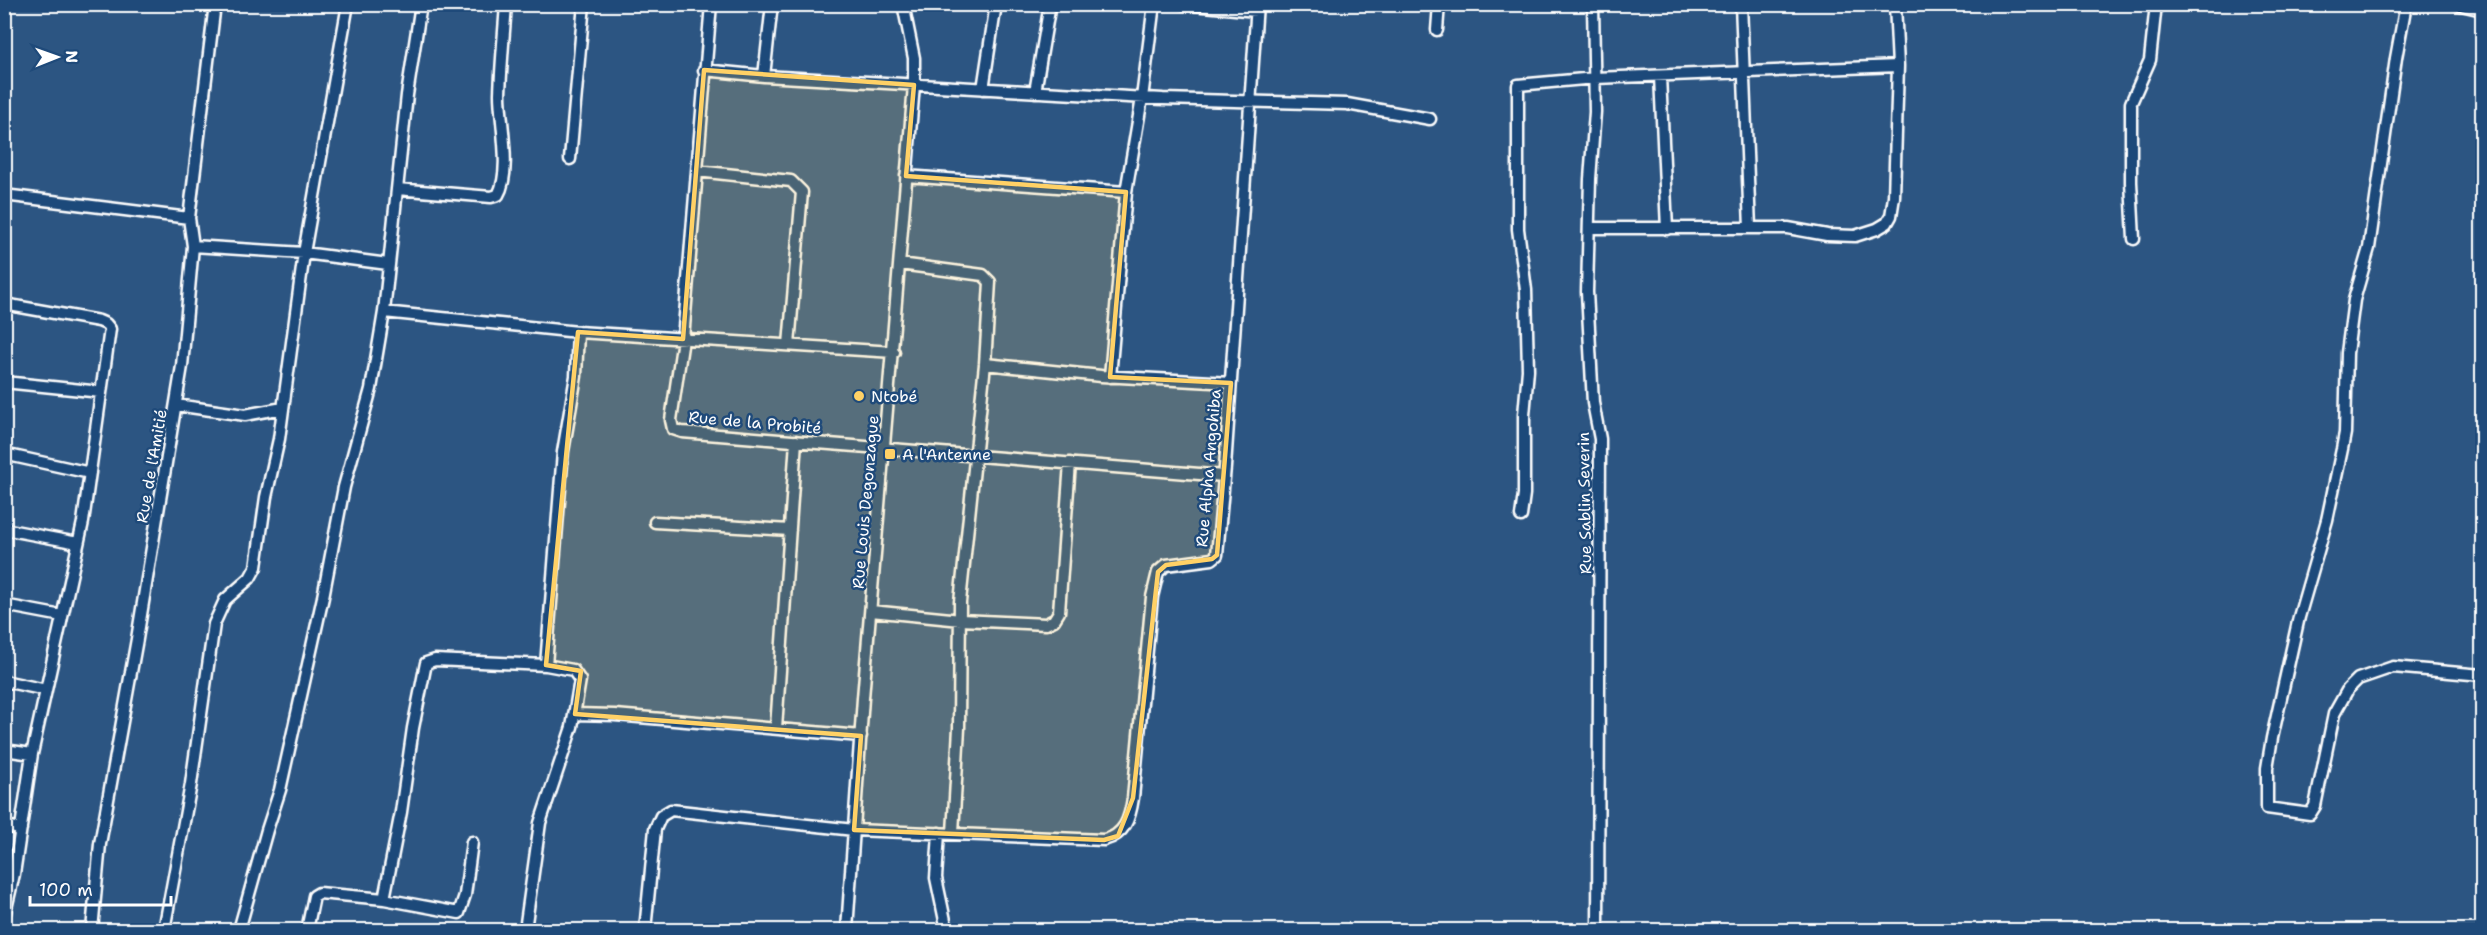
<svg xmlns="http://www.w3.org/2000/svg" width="2487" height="935" font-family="'Shantell Sans',sans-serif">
<rect width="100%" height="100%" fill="#2c5582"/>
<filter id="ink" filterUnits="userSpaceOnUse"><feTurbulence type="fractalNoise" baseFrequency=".0167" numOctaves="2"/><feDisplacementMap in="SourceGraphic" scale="12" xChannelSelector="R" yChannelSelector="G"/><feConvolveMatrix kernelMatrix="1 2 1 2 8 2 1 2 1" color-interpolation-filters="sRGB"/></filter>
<g filter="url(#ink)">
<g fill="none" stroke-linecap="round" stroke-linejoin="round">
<defs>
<path id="street" d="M 711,4 L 683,339 L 671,420 L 673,429 L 682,432 L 1224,476
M 1183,4 L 1256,11
M 1593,4 L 1595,112 L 1590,179 L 1587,292 L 1593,403 L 1600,439 L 1598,930
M 1741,4 L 1750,228
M 2406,4 L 2396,58 L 2369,248 L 2354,300 L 2347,353 L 2345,433 L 2342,449 L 2327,520 L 2299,617 L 2272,738 L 2267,768 L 2267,808 L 2310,814 L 2315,806 L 2334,714 L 2348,689 L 2358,679 L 2393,667 L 2482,675
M 2457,4 L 2482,10
M 1437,30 L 1439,4
M 704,70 L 764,76 L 772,4
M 764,76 L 1163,99 L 1347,104 L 1430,119
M 1660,76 L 1667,229
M 983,89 L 996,4
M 1035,92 L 1050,4
M 570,159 L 584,4
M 697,171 L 791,181 L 802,192 L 789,345
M 906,176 L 1126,192
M 397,189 L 491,197 L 498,195 C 512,171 500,122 500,94 C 501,64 504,34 506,4
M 4,195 L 189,218
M 1589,228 L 1788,228 L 1827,235 L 1855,236 L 1877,229 L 1887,223 L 1891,216 L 1894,197 L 1898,66 L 1895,4
M 2134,239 L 2131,182 L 2131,103 L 2150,60 L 2156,4
M 193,246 L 304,253 L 388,264
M 900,264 L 983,275 L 990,282 L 985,364 L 960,602 L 959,728 L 953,833
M 4,304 L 99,321 L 106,324 L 110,329 L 83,522 L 32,754 L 14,874 L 4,917
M 384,312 L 578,332 L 894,352
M 985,364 L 1101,376 L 1231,383
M 1110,377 L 1126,192 L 1142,98 L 1154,4
M 4,382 L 101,392
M 176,405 L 245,415 L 283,408
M 4,454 L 90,473
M 1521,516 L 1524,494 L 1524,415 L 1528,370 L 1526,290 L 1518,229 L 1518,85 L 1595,78 L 1898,66
M 655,522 L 790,530
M 4,529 L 78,543
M 4,605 L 62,616
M 871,611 L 961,620 L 1046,624 L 1054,620 L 1059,612 L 1070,463
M 546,665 L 563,452 L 576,376 L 578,332
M 4,681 L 46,690
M 575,714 L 615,715 L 861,736
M 776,728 L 796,441
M 4,750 L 32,754
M 4,826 L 21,829
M 939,833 L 936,878 L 947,930
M 384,899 L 401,812 L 413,728 L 426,663 L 435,660 L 546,665 L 573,670 L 580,680 L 572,727 L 540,823 L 525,930
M 92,930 L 100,844 L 137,639 L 182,366 L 193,246 L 189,218 L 215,4
M 164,930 L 191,784 L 214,624 L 225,600 L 250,578 L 256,567 L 266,497 L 279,439 L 304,253 L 348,4
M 239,930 L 267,830 L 280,790 L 323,597 L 344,487 L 371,389 L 384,312 L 407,95 L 421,4
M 307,930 L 314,896 L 319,893 L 384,899 L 459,913 L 465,895 L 472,842
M 645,930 L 655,829 L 661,816 L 671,810 L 854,830 L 1104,840 C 1125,835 1130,818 1133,798 L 1152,597 L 1158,572 L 1166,565 L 1212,559 L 1217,555 L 1225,467 L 1257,4
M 847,930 L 863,698 L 914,85 L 914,58 L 903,4"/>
</defs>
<use href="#street" stroke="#fff" stroke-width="15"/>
<use href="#street" stroke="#1f4a7a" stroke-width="10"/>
</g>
</g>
<path fill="#ffd166" fill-opacity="0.2" stroke="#ffd166" stroke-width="4.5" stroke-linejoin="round" d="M 704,70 L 914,85 L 906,176 L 1126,192 L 1110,377 L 1231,383 L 1217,555 L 1212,559 L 1166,565 L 1158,572 L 1133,798 L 1118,836 L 1104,840 L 854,830 L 861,736 L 575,714 L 581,671 L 546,665 L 578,332 L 683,339 Z"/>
<g fill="#ffd166" stroke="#1f4a7a" stroke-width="2">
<circle cx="859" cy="396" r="6"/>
<rect x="884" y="448" width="12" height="12" rx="3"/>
</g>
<g text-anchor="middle" stroke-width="5" stroke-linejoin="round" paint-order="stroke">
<g font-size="16" fill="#fff" stroke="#1f4a7a" text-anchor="start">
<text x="871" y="402">Ntobé</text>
<text x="902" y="460">A l'Antenne</text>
</g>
<g font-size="16" fill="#fff" stroke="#1f4a7a">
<text transform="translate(755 422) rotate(5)" y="6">Rue de la Probité</text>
<text transform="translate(151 466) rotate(-80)" y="6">Rue de l'Amitié</text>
<text transform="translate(1208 468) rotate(-85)" y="6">Rue Alpha Angohiba</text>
<text transform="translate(865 502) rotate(-85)" y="6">Rue Louis Degonzague</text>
<text transform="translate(1584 503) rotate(-91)" y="6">Rue Sablin Severin</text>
</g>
</g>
<rect width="2487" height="935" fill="none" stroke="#1f4a7a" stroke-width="24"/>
<rect x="12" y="12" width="2463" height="911" fill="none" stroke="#fff" stroke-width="2" filter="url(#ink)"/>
<g transform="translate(57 57) rotate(89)" stroke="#1f4a7a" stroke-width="4.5" paint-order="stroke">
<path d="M0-4.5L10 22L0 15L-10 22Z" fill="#ffffff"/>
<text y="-9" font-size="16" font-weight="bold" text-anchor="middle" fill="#ffffff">N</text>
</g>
<path d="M30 896v9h141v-9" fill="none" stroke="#ffffff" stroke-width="3"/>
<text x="39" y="896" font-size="18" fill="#ffffff" stroke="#1f4a7a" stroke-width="4.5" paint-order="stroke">100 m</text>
</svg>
